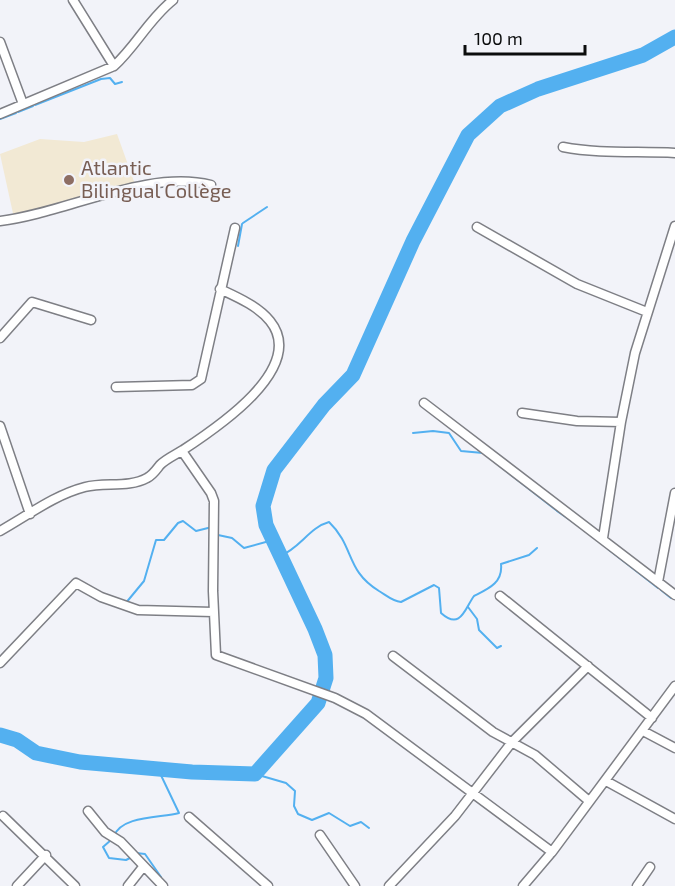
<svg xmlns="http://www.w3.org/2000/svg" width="675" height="886" font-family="'Exo 2',sans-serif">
<rect width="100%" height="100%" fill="#f2f3f9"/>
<path fill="#f2e9d4" d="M 117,134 L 136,187 L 14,218 L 0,154 L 40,139 L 84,142 Z"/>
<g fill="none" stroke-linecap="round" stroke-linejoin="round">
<path stroke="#53b0f0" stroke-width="2" d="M 35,105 L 101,79 L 110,78 L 115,84 L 122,82
M 18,112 L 33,106
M 0,119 L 16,113
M 243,223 L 267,207
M 238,246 L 242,224
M 413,433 L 433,431 L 449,433 L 461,451 L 483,453
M 496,463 L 556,510
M 557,511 L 573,522
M 218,535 L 232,538 L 244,548 L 273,540
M 608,549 L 658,588
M 280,556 C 299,549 310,527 329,522 C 355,547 345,570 379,591 C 386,595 392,601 401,602 L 434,585 L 439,588 L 441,613 C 461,631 465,608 474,596 C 488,589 503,583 501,564 L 529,555 L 537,548
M 661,590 L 671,598
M 125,604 L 144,581 L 156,540 L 164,540 L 178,523 L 183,521 L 196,531 L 212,527
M 468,607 L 477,619 L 479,630 L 497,648 L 501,646
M 255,774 L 286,783 L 295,791 L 294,806 L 298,814 L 312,820 L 329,813 L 350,826 L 361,822 L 369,828
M 114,836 C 122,815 162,818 179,813 L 158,769
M 111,840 L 103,847 L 109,858 L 126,860 L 132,857
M 136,853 L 145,854 L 161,877"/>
<path stroke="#53b0f0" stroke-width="15" d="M 0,735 L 17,740 L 36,753 L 80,762 L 192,772 L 255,774 L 318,703 L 326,678 L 325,655 L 315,629 L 266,525 L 263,506 L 274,470 L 324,405 L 353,375 L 413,241 L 468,135 L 500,106 L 538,89 L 643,55 L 675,37"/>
<defs>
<path id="street" d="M 73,0 L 114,66
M 0,42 L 23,104
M 0,114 L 114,66 C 136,46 149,19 173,0
M 563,147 C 599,154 637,151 675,153
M 0,221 C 66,213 147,169 211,185
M 477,227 L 577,284 L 647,312
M 0,338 L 32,302 L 91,320
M 116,387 L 192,385 L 201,379 L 235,228
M 424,403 L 675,595
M 522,413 L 577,421 L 621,422
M 0,426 L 30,514
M 182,451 L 211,493 L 214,501 L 213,591 L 216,655 L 335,698 L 366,714 L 552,852
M 0,531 C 27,516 54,495 85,487 C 105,482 129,488 147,478 C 153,475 156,470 160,465 C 166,459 175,455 183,450 C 215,429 308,368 270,321 C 258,306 237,297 220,289
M 603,538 L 621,422 L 635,353 L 675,226
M 658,582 L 675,493
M 500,596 L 652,718
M 393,656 L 493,732 L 535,755 L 589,801
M 0,663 L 76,583 L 101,597 L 138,610 L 213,612
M 643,731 L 675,748
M 606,781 L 675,819
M 88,811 L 105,832 L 121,842 L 163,886
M 3,816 L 75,886
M 189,817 L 268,886
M 320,835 L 355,886
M 17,886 L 46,855
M 128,886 L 143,867
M 389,886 L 455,816 L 512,742 L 588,666
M 523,886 L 552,852 L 675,686
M 637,886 L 650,867"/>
</defs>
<use href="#street" stroke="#7e7f85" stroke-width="11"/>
<use href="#street" stroke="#fff" stroke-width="8"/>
</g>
<circle fill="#8d6e63" stroke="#f2f3f9" stroke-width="2" cx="69" cy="180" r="6"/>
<g text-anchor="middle" stroke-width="5" stroke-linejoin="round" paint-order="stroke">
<g font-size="20" fill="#785e54" stroke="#f2f3f9" text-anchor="start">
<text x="81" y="175">Atlantic<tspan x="81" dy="23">Bilingual Collège</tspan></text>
</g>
</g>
<path d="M465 45v9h120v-9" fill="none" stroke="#0b0c0d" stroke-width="3"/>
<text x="474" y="45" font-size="18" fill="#0b0c0d" stroke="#f2f3f9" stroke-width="4.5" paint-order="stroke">100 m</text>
</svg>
